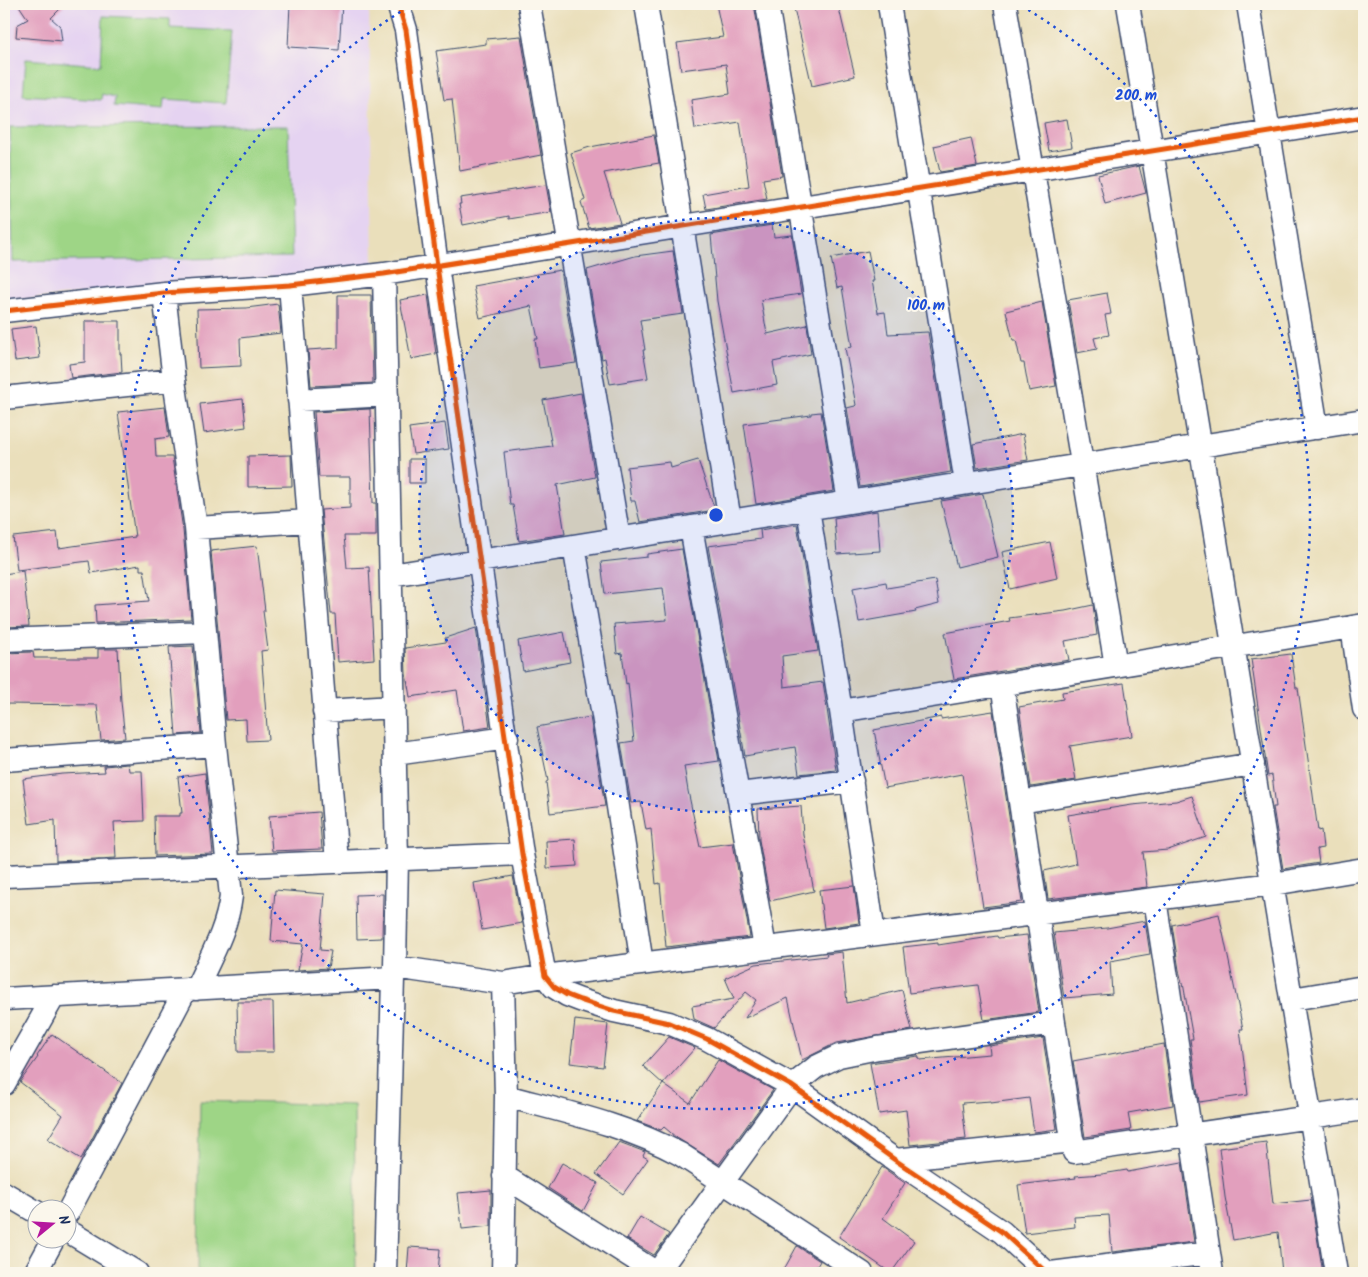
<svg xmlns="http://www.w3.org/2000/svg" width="1368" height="1277" font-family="Kalam,sans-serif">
<rect width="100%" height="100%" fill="#fbf7ec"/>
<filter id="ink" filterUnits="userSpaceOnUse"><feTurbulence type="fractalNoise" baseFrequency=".02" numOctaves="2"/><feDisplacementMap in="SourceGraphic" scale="10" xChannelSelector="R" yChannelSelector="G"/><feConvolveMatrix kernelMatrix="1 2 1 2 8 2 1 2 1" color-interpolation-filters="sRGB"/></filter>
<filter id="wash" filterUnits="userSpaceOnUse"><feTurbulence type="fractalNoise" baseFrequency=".0096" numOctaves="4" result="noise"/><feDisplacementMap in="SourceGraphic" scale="20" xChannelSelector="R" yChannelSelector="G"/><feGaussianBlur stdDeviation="1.12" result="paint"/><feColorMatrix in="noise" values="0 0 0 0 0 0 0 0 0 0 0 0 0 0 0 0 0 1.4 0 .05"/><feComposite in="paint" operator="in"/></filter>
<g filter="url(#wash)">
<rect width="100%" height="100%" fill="#eadfbb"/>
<path fill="#e5d3f1" d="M 4,4 L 369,4 L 373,267 L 4,301 Z"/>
<path fill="#9ed586" stroke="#5c8272" d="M 103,16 L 170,19 L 170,28 L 232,31 L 226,103 L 164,99 L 163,110 L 114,106 L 115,97 L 102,94 L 101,100 L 23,95 L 26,59 L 101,65 Z
M 288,126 L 292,257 L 13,262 L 10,127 Z
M 200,1101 L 354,1105 L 356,1273 L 198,1273 Z"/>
<g id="blocks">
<path fill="#e29fbd" d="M 18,4 L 65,4 L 51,18 L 60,26 L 62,41 L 16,37 L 17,25 L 28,19 Z
M 290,4 L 342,4 L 339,50 L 288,47 Z
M 716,4 L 754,4 L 782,176 L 763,179 L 767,199 L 706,209 L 703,194 L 749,186 L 740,122 L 695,129 L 691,100 L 730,94 L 726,64 L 681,70 L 677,43 L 723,37 Z
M 793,4 L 838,4 L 855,76 L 812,86 Z
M 521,36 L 541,155 L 460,171 L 452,99 L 444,100 L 436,51 L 486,44 L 486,39 Z
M 1067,119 L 1072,147 L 1049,151 L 1044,123 Z
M 654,135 L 659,163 L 604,173 L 620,223 L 589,228 L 581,202 L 585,200 L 571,153 L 590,147 Z
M 971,138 L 977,166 L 940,172 L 934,146 Z
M 1139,166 L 1146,193 L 1105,204 L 1098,175 Z
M 546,185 L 551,212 L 509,219 L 509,216 L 463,225 L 459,204 L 461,204 L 460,198 Z
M 772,225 L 774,237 L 792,235 L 801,294 L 761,300 L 767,334 L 807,325 L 811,354 L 773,362 L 777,385 L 734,393 L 717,301 L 711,235 Z
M 673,251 L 683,314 L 640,320 L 645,350 L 643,350 L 648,378 L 610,384 L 605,358 L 602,359 L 587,270 L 635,256 Z
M 868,251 L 874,281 L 872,281 L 878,313 L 885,312 L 888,334 L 928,332 L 951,472 L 860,487 L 847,408 L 855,406 L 856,405 L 845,348 L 852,347 L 842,287 L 837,288 L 831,258 Z
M 560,270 L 576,363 L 539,368 L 535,339 L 538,339 L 531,306 L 480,318 L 473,286 Z
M 1107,293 L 1111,314 L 1105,315 L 1109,335 L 1094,338 L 1097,349 L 1077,353 L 1068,300 Z
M 338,295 L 371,295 L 373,383 L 311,386 L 308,350 L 338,348 Z
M 428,295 L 436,354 L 411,359 L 400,300 Z
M 1042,302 L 1056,386 L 1029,391 L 1024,363 L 1021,363 L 1016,340 L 1013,340 L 1006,311 Z
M 278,304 L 281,333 L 240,338 L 241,366 L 199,368 L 197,309 L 246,308 Z
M 85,321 L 120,321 L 120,354 L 121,354 L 122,372 L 71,378 L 69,364 L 85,362 Z
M 36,326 L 40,358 L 15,361 L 11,329 Z
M 581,393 L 595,477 L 557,485 L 565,534 L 519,541 L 513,505 L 510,505 L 504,452 L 552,446 L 543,400 Z
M 243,399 L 246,427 L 204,433 L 200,404 Z
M 165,407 L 169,437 L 155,439 L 156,457 L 172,457 L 183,530 L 191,619 L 96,623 L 95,605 L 149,601 L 144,570 L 140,570 L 140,565 L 91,573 L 89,561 L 17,570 L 13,537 L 57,532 L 59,548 L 135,537 L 118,412 Z
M 370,409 L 373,503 L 376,503 L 376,536 L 344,536 L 347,568 L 369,567 L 374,659 L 338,662 L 335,614 L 331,614 L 321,510 L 350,508 L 350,477 L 319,477 L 314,412 Z
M 821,412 L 834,491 L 756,504 L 744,424 L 811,415 L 811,413 Z
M 445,423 L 449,449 L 413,454 L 409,428 Z
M 1023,434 L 1028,460 L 977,468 L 973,444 Z
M 291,455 L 292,486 L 248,487 L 248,456 Z
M 409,459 L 425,459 L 425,483 L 409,483 Z
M 698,460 L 715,510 L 640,522 L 635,501 L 631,501 L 627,467 L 670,462 L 671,468 Z
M 983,494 L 998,557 L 957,567 L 941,501 Z
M 877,511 L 880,551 L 837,554 L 834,518 Z
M 797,524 L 818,651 L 782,656 L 784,687 L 823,682 L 836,770 L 799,774 L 795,747 L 745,756 L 708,546 L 761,539 L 760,530 Z
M 1050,542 L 1057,578 L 1010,589 L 1002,552 Z
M 257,546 L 265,611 L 263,611 L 268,650 L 261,651 L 268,740 L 247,741 L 246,719 L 226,720 L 211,551 Z
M 682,549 L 719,761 L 684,766 L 688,791 L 700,847 L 733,843 L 750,937 L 666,947 L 660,883 L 656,884 L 651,829 L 646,830 L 641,802 L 631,803 L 621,743 L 634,741 L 628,683 L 626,684 L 622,653 L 617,654 L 614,624 L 667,620 L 663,588 L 605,594 L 601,562 L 647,557 L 647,554 Z
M 23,571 L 29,626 L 4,627 L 4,574 Z
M 935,580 L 939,604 L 915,610 L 916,612 L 859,622 L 853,588 L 886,582 L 887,588 Z
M 1093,605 L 1097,635 L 1065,641 L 1069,660 L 954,679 L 945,633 L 1010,621 L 1009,618 L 1065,611 Z
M 476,628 L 490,727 L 463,731 L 457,690 L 410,697 L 406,674 L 405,648 L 446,642 L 445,638 Z
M 564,632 L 570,662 L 523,671 L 518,641 Z
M 193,646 L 201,733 L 176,735 L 169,647 Z
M 98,649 L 118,649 L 121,702 L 125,738 L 101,740 L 97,705 L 4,704 L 4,653 L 33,652 L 34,658 L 98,658 Z
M 1291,654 L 1296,688 L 1298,688 L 1318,831 L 1321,830 L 1323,848 L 1317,849 L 1319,863 L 1283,869 L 1273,807 L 1276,807 L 1272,775 L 1268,776 L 1251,659 Z
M 1124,683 L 1132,736 L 1070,746 L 1076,780 L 1031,787 L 1019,707 L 1063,699 L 1062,692 Z
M 993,711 L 1022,902 L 983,907 L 962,774 L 885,788 L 874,730 L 941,717 L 941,719 Z
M 590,717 L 605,806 L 550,813 L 546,782 L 548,781 L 537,727 Z
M 128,764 L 129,771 L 142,771 L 144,821 L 114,822 L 116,858 L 56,861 L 55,820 L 29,824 L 23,779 L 62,774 L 105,772 L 104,766 Z
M 205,773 L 213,854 L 155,856 L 154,816 L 180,816 L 180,813 L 182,813 L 178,777 Z
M 1192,796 L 1206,837 L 1168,850 L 1143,852 L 1147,887 L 1048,899 L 1044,871 L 1076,864 L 1068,815 L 1132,805 L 1176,801 Z
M 801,806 L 803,835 L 814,891 L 770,901 L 759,840 L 758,809 Z
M 319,812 L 322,849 L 272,851 L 269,816 Z
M 575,839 L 577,866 L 547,868 L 546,841 Z
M 513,876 L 522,923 L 482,930 L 474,883 Z
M 854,886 L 859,923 L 824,928 L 819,890 Z
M 275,890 L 325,894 L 320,950 L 331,951 L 328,968 L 298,970 L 303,944 L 271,941 Z
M 383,894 L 382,938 L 357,939 L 356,895 Z
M 1219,914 L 1243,1029 L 1240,1029 L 1248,1095 L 1199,1102 L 1190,1039 L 1193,1039 L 1183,983 L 1182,983 L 1179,970 L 1172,925 Z
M 1145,921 L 1150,954 L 1110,961 L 1112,994 L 1064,998 L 1054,933 L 1107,928 Z
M 1027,935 L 1039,1012 L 984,1020 L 978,985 L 909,993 L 903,947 L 938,943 L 938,945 L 997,936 L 998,938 Z
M 842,952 L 847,1003 L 902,990 L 912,1030 L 836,1043 L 802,1060 L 788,998 L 745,1018 L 756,1000 L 746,992 L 714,1028 L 694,1019 L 692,1006 L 734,999 L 725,978 L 756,964 L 827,956 L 826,954 Z
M 237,1002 L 273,1002 L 274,1052 L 238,1052 Z
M 575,1020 L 608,1024 L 603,1067 L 570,1063 Z
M 52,1034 L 122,1083 L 81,1159 L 48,1139 L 63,1115 L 20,1082 L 38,1057 L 37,1056 Z
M 669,1037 L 695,1048 L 663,1084 L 643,1066 Z
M 1043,1038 L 1057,1129 L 1034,1132 L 1029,1098 L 991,1103 L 991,1101 L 962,1103 L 966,1139 L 910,1145 L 906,1110 L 879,1114 L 870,1063 L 918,1056 L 920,1060 L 990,1054 L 989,1046 Z
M 1164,1044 L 1173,1105 L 1128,1113 L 1131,1130 L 1085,1137 L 1073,1061 Z
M 718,1060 L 773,1090 L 719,1164 L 677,1138 L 664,1127 L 661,1130 L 637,1121 L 663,1084 L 690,1103 Z
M 619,1142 L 645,1152 L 643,1156 L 648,1159 L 623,1194 L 596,1174 Z
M 1266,1142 L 1273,1204 L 1311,1200 L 1323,1273 L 1282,1273 L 1278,1232 L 1233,1240 L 1225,1197 L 1219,1148 Z
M 1182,1162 L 1194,1242 L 1112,1252 L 1109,1215 L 1074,1217 L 1075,1227 L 1025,1233 L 1018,1185 L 1076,1178 L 1075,1176 L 1102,1174 L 1127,1170 L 1128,1172 Z
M 562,1163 L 598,1183 L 583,1211 L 548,1188 Z
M 882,1167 L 905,1183 L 883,1218 L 914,1241 L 891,1273 L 839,1237 Z
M 491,1190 L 491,1226 L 462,1229 L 458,1193 Z
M 640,1217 L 669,1234 L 654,1255 L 627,1239 Z
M 797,1246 L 820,1261 L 813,1273 L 782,1273 Z
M 409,1247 L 440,1249 L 438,1273 L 407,1273 Z"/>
</g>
</g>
<g filter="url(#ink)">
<use href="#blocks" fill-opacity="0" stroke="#3a496c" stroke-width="1"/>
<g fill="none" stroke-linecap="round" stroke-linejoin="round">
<defs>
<path id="minor" d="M 398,4 L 406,30 L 437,266 L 522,854 L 545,976 L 554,987 L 567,995 L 580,1000 L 614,1011 L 669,1023 L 707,1039 L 792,1086 L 895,1160 L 1002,1232 L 1047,1273
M 529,4 L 619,539
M 646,4 L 730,521
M 767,4 L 849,502
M 889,4 L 966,483
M 1005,4 L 1116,666
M 1128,4 L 1336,1273
M 1248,4 L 1317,428
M 384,274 L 397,859 L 395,967 L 393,978 L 385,1273
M 290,285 L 337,862
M 164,293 L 174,380 L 196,528 L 215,745 L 231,896 C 227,930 210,958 196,989
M 4,311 L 164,293 L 290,285 L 384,274 L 1364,117
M 4,398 L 174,380
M 299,400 L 387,395
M 808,509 L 841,711 L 874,934
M 691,527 L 765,948
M 196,528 L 309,521
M 574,546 L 613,774 L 642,964
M 391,575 L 1364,420
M 1352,627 L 1364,709
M 4,640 L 205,632
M 1002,685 L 1074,1152 L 1364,1109
M 324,711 L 394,707
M 841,711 L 1364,625
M 395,754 L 507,738
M 4,760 L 215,745
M 738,794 L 852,781
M 1020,802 L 1253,764
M 4,876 L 522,854
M 1155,899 L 1212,1273
M 395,967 L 503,983 L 545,976 L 1273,884 L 1364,869
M 4,999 L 393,978
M 1292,999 L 1364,987
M 4,1084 L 54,996
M 506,1096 C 565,1112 626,1125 680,1154 L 862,1273
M 895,1160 L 1073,1141
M 504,1176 L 657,1273
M 4,1193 L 38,1213
M 68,1212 L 186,989
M 68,1231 L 137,1273
M 35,1273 L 53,1240
M 503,1273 L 506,1096 L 503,983
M 657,1273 L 792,1086 L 816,1067 L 839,1056 L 878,1048 L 1054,1023
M 1051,1273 L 1209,1253"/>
</defs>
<use href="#minor" stroke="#3a496c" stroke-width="25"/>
<use href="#minor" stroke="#fff" stroke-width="22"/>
<defs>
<path id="cycleway" d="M 398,4 L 406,30 L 437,266 L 522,854 L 545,976 L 554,987 L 567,995 L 580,1000 L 614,1011 L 669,1023 L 707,1039 L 792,1086 L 895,1160 L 1002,1232 L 1047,1273
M 4,311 L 164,293 L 290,285 L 384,274 L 1364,117"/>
</defs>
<use href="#cycleway" stroke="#fbf7ec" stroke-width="8"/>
<use href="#cycleway" stroke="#e8590c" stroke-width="5"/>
</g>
</g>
<circle cx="716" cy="515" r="297" fill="#1d4ed8" fill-opacity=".12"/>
<g fill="none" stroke="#1d4ed8" stroke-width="2.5" stroke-dasharray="2.5 5">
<circle cx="716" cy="515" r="297"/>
<path d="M1022 6A594 594 0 1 1 410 6"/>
</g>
<circle cx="716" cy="515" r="8" fill="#1d4ed8" stroke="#fbf7ec" stroke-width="2.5"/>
<g font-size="15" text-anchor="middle" font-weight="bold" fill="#1d4ed8" stroke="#fbf7ec" stroke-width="4" stroke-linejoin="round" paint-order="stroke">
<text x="1136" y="100">200 m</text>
<text x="926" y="310">100 m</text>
</g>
<rect width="1368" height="1277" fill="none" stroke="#fbf7ec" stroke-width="20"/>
<g transform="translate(52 1224) rotate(72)"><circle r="24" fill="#fbf7ec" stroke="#a1a7b3"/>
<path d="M0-4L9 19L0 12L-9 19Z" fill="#b5179e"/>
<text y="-8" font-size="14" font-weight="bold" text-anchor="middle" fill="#1b2f5e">N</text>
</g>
</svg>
